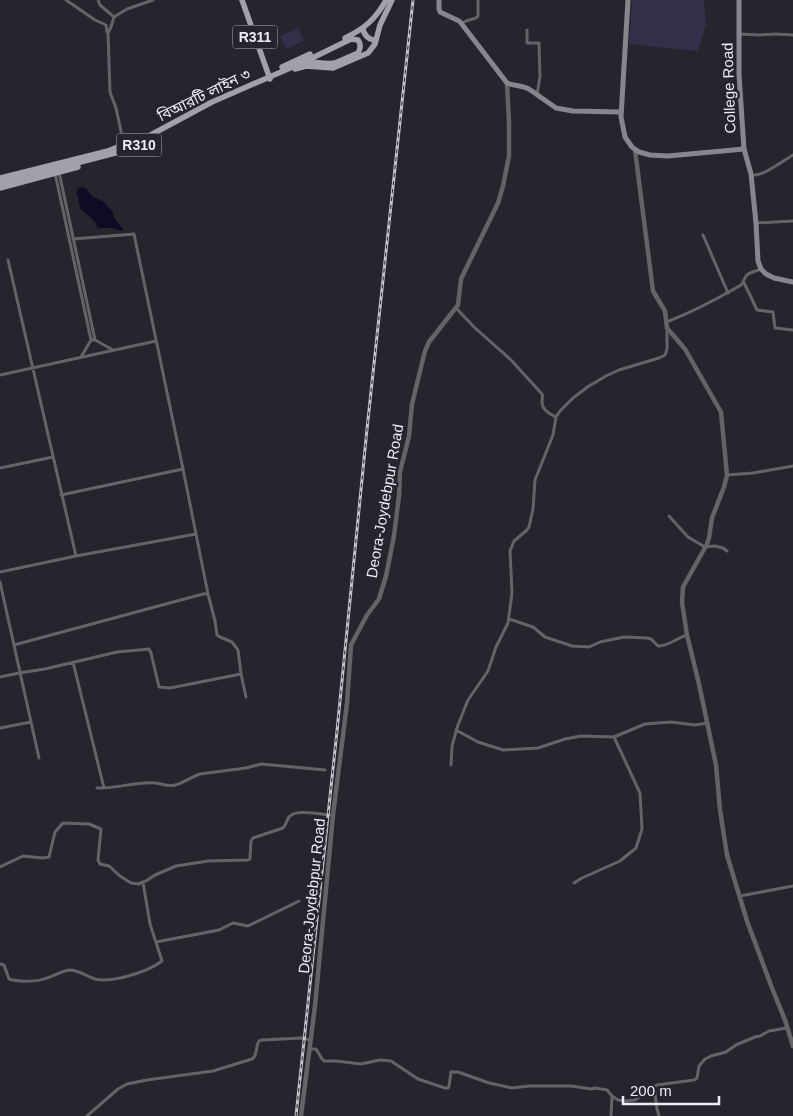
<svg xmlns="http://www.w3.org/2000/svg" width="793" height="1116" font-family="Helvetica,'Noto Sans Bengali',sans-serif">
<rect width="100%" height="100%" fill="#26252d"/>
<path fill="#332f4a" d="M 632,0 L 704,0 L 706,24 L 698,51 L 629,44 Z
M 299,28 L 304,41 L 286,49 L 280,36 Z"/>
<path fill="#110a25" d="M 80,187 L 86,188 L 92,196 L 104,202 L 112,211 L 115,219 L 123,229 L 123,231 L 110,228 L 98,228 L 94,221 L 80,208 L 78,197 L 76,192 Z"/>
<g fill="none" stroke-linecap="round" stroke-linejoin="round">
<path stroke="#646468" stroke-width="3" d="M 66,0 L 95,20 L 106,25 L 107,32
M 98,0 L 100,5 L 114,17
M 462,23 L 466,21 L 476,18 L 478,16 L 478,0
M 527,30 L 527,43 L 539,43 L 540,77 L 537,94
M 739,34 L 759,35 L 776,34 L 793,35
M 124,145 L 116,108 L 110,92 L 108,33 L 111,27 L 114,17 L 127,9 L 153,0
M 59,172 L 95,340
M 55,173 L 91,340
M 751,175 C 763,177 782,161 793,155
M 756,223 L 793,221
M 703,235 L 728,293
M 73,239 L 134,234 L 183,469
M 8,260 C 31,358 53,457 76,556
M 744,283 L 750,295 L 757,310 L 773,312 L 775,328 L 793,330
M 456,308 L 474,327 L 511,360 L 542,394 C 543,397 542,399 542,402 C 542,410 550,414 556,417
M 666,322 C 693,312 717,299 741,285 C 744,282 744,278 747,275 C 750,272 757,271 761,269
M 81,357 L 91,340 L 95,340 L 113,350
M 0,375 L 156,341
M 0,468 L 53,457
M 727,475 L 753,473 L 793,466
M 61,495 L 183,469 L 208,594 L 215,621 L 217,635 L 220,637 L 232,642 L 238,650 L 241,674 L 246,697
M 669,516 L 688,537 L 705,547 L 715,546 L 723,548 L 727,551
M 0,572 L 76,556 L 196,534
M 0,582 L 39,758
M 509,619 L 533,627 L 545,637 L 572,646 L 589,647 L 600,642 L 624,637 L 647,638 L 651,639 L 658,646 C 667,647 677,638 687,635
M 14,645 L 203,594 L 208,594
M 73,662 L 104,788
M 0,677 L 19,673 L 45,669 L 117,652 L 149,649 L 151,653 L 159,687 L 170,688 L 241,674
M 0,728 L 31,722
M 456,730 L 478,742 L 503,750 L 538,748 L 565,739 L 581,736 L 614,737 L 645,724 L 671,722 L 695,725 L 708,723
M 451,765 L 452,746 L 458,725 L 468,700 L 488,671 L 496,647 L 508,623 L 512,593 L 510,551 L 514,541 L 527,530 L 529,527 L 533,509 L 535,480 L 553,435 L 556,417 L 560,411 L 573,398 L 589,386 L 606,376 L 619,370 L 659,358 L 665,355 L 667,349 L 667,328
M 97,788 C 117,789 136,781 156,783 C 163,784 168,787 175,785 C 184,783 191,777 200,774 L 246,768 L 261,764 L 325,770
M 0,867 L 23,856 L 43,858 L 49,857 L 55,832 L 63,823 L 89,824 L 101,829 L 98,860 L 100,864 L 109,866 L 120,876 L 131,883 L 138,884 L 146,881 L 155,875 L 176,866 L 208,861 L 248,860 L 250,859 L 250,857 L 251,841 L 253,838 L 283,828 C 287,824 286,821 289,817 C 296,808 322,815 333,815
M 574,883 L 582,878 L 620,861 L 636,848 L 642,829 L 640,793 L 614,737
M 740,896 L 793,886
M 156,942 L 219,930 L 233,923 L 248,926 L 299,901
M 0,964 L 4,965 L 9,979 C 18,982 38,982 47,978 C 54,976 62,971 69,970 C 78,970 87,976 95,979 C 112,983 148,972 162,961 L 150,924 L 143,882
M 309,1049 L 316,1049 L 322,1059 L 324,1061 L 336,1061 L 361,1064 L 380,1060 L 391,1061 L 418,1079 L 445,1088 L 448,1088 L 449,1086 L 451,1072 L 458,1072 L 489,1083 L 512,1088 L 529,1086 L 571,1086 L 591,1089 L 595,1088 L 607,1090 L 612,1096 L 618,1100 L 626,1101 L 635,1100 L 657,1085 L 694,1080 L 697,1078 L 699,1066 L 705,1059 L 711,1056 L 726,1052 L 736,1045 L 755,1037 L 760,1036 L 769,1031 L 787,1028
M 654,1087 L 657,1109 L 659,1116
M 87,1116 L 118,1089 L 127,1084 L 147,1080 L 213,1071 L 252,1059 C 258,1055 255,1047 259,1041 L 262,1040 L 302,1038 L 310,1040
M 611,1116 L 612,1096"/>
<path stroke="#646468" stroke-width="4.5" d="M 635,150 L 653,291 L 665,311 L 667,328 L 685,349 L 721,412 L 727,475 L 724,487 L 712,518 L 709,538 L 707,544 L 683,587 L 682,602 L 687,635 L 699,684 L 716,765 L 720,810 L 727,855 L 747,921 L 772,988 L 785,1020 L 793,1046
M 301,1116 L 315,1006 L 333,815 L 347,703 L 351,645 L 367,615 L 379,599 L 386,576 L 394,536 L 399,496 L 400,472 L 409,436 L 412,404 L 425,351 L 429,342 L 458,305 L 461,279 L 498,203 L 503,186 L 509,156 L 509,122 L 507,83"/>
<path stroke="#87868d" stroke-width="5" d="M 439,0 L 439,9 L 440,12 L 459,21 L 461,23 L 507,83 C 514,86 522,85 529,89 L 556,108 L 573,111 L 621,112
M 628,0 L 621,117 L 625,137 L 632,147 L 639,152 L 650,155 L 668,156 L 744,149
M 739,0 L 739,75 L 744,149 L 751,174 L 756,223 L 758,261 L 761,269 L 766,274 L 774,278 L 793,282"/>
<path stroke="#a2a1aa" stroke-width="5.5" d="M 242,0 L 270,79
M 363,29 C 364,35 367,38 373,40 L 376,40
M 345,38 C 364,29 376,19 386,0
M 282,67 L 310,54
M 295,69 L 306,66 L 333,68 L 368,53 L 375,44 L 380,25 L 392,0
M 0,178 L 108,151 L 132,141
M 0,183 L 119,152 L 212,102 L 304,62 L 351,39 L 358,40 C 361,44 361,48 358,53 L 335,63 C 325,65 314,61 304,62
M 0,188 L 78,167"/>
<defs>
<path id="rail" d="M 296,1116 L 337,731 L 367,429 L 413,0"/>
</defs>
<use href="#rail" stroke="#c3c3c9" stroke-width="3"/>
<use href="#rail" stroke="#26252d" stroke-width="1" stroke-dasharray="4" stroke-linecap="butt"/>
</g>
<g text-anchor="middle" stroke-width="5" stroke-linejoin="round" paint-order="stroke">
<g fill="#26252d" stroke="#b1b0b7" stroke-width="1">
<rect x="232.5" y="25.5" width="45" height="23" rx="4"/>
<rect x="116.5" y="133.5" width="45" height="23" rx="4"/>
</g>
<g font-size="14" font-weight="bold" fill="#ececf2">
<text x="255" y="42">R311</text>
<text x="139" y="150">R310</text>
</g>
<g font-size="15" fill="#ececf2" stroke="#26252d">
<text transform="translate(729 88) rotate(-92)" y="5">College Road</text>
<text transform="translate(204 95) rotate(-26)" y="5">বিআরটি লাইন ৩</text>
<text transform="translate(385 501) rotate(-80)" y="5">Deora-Joydebpur Road</text>
<text transform="translate(312 896) rotate(-84)" y="5">Deora-Joydebpur Road</text>
</g>
</g>
<path d="M623 1096v8h96v-8" fill="none" stroke="#ececf2" stroke-width="2.5"/>
<text x="630" y="1096" font-size="15" fill="#ececf2" stroke="#26252d" stroke-width="4" paint-order="stroke">200 m</text>
</svg>
